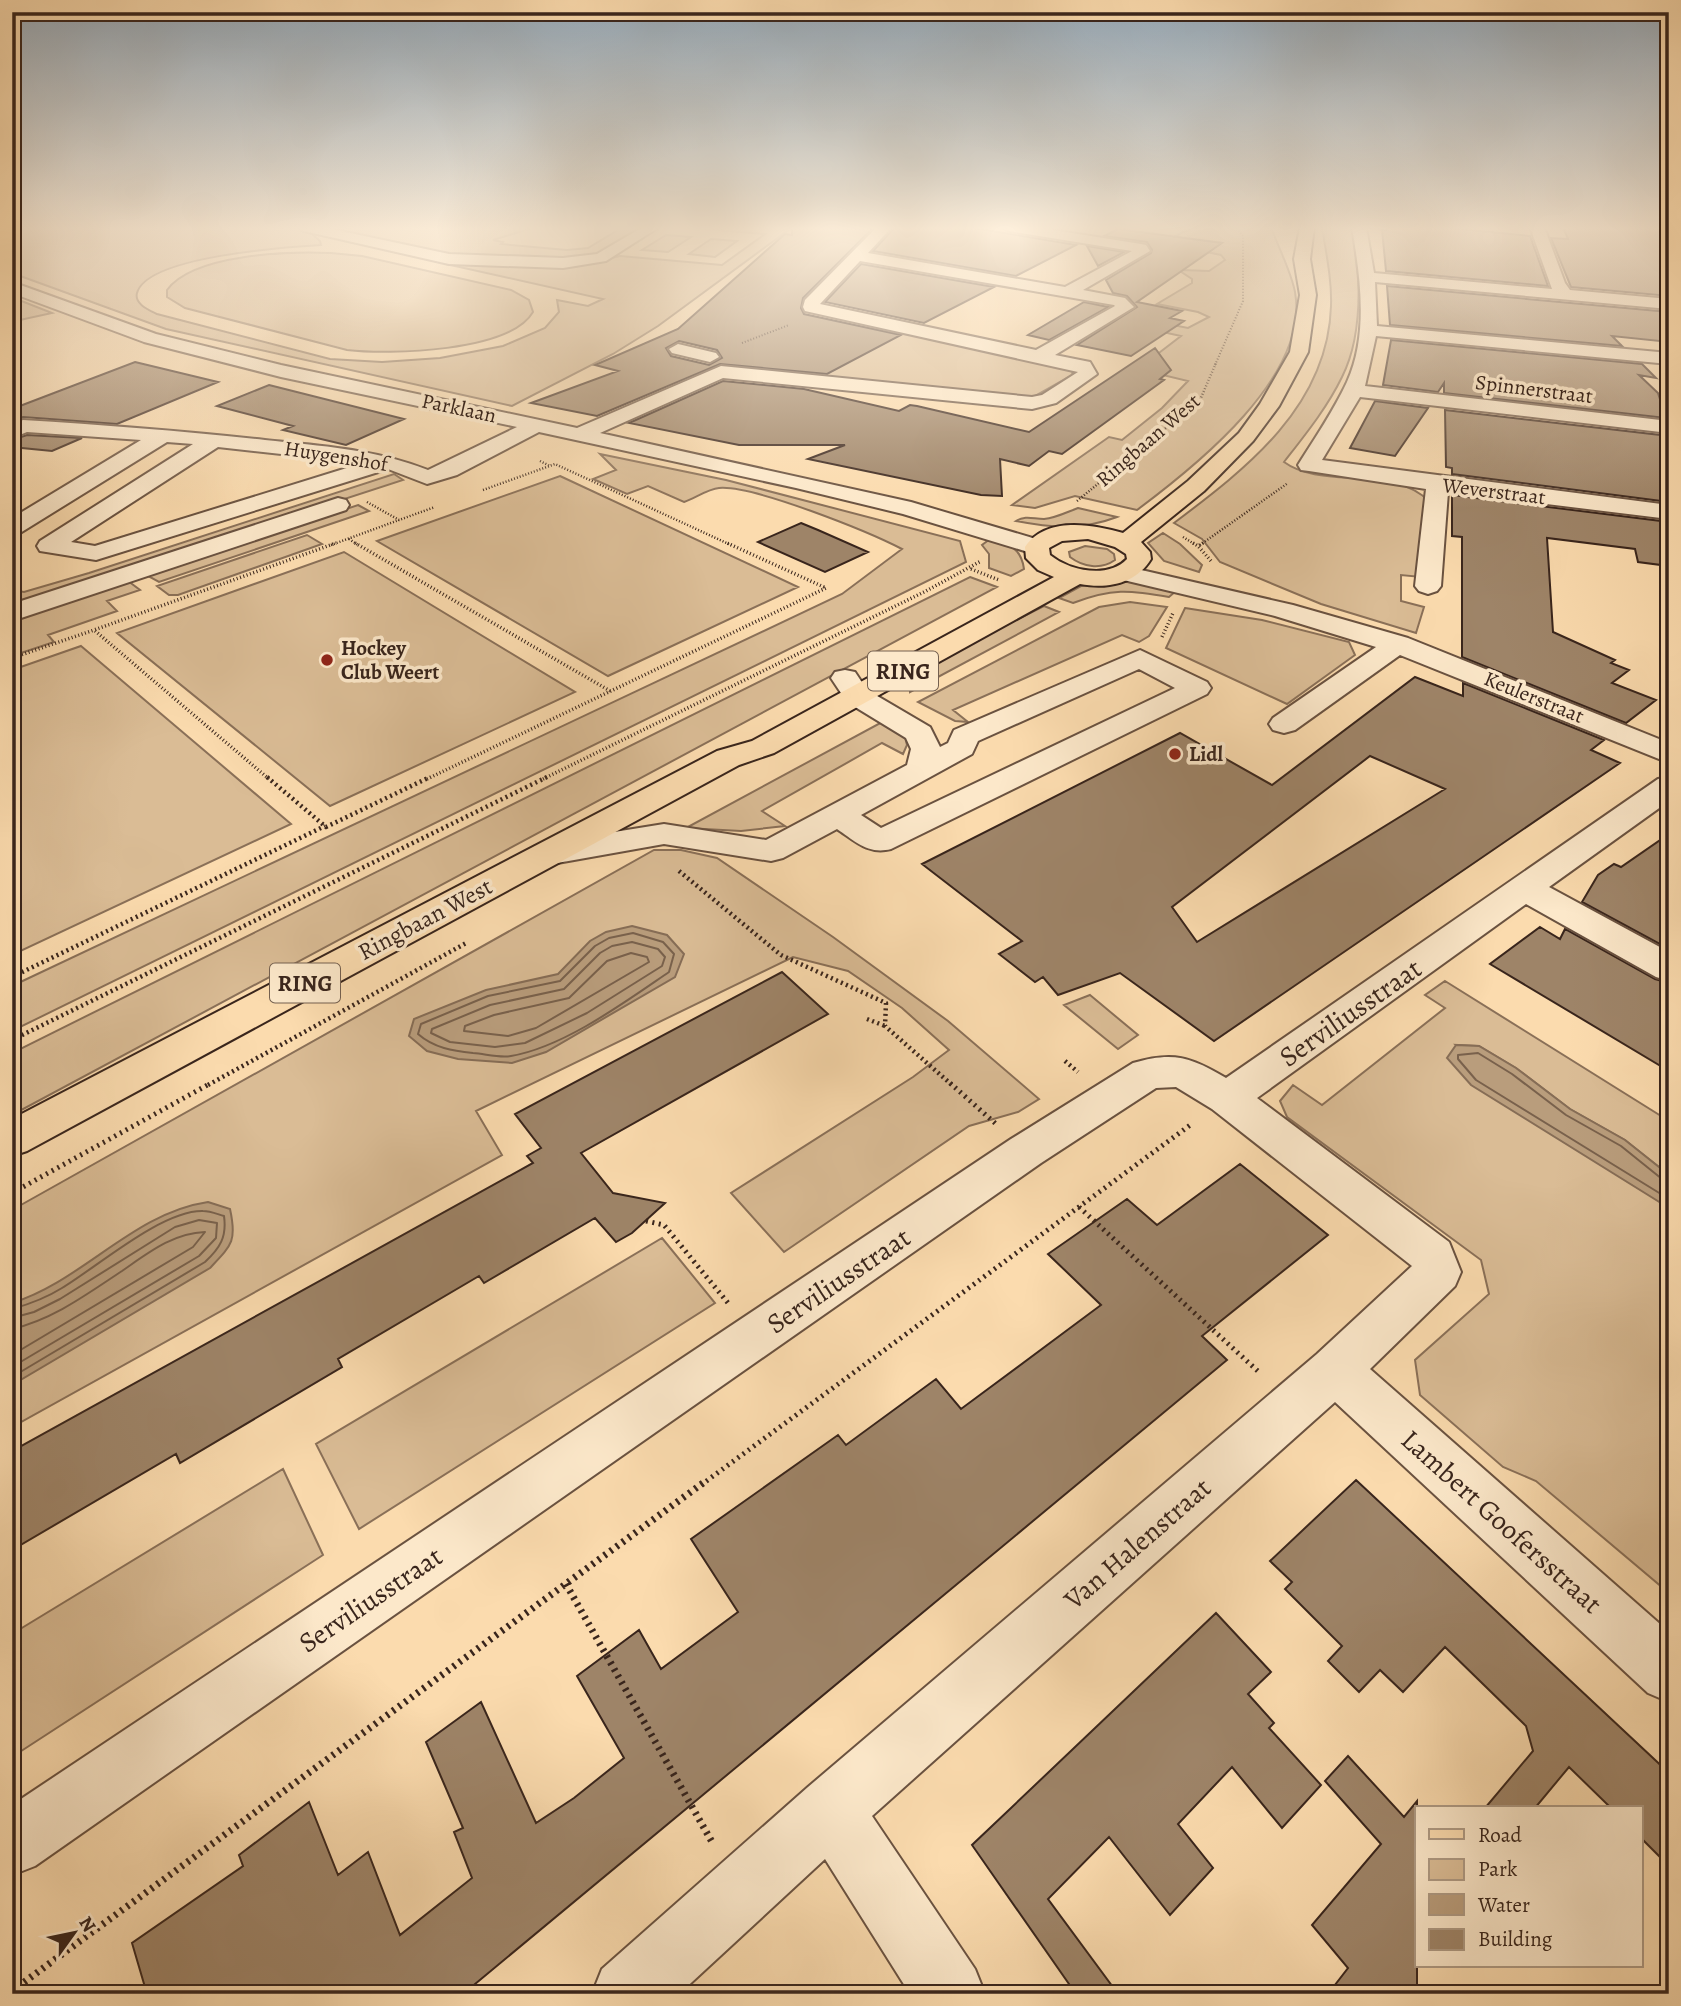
<svg xmlns="http://www.w3.org/2000/svg" width="1681" height="2006" font-family="Alegreya,serif">
<rect width="100%" height="100%" fill="#fbdbae"/>
<filter id="stains"><feTurbulence type="fractalNoise" baseFrequency=".00286" numOctaves="4"/><feColorMatrix values="0 0 0 0 .2 0 0 0 0 .09 0 0 0 0 .02 0 0 0 .5 -.17"/></filter>
<radialGradient id="worn" r=".72"><stop offset=".6" stop-color="#630" stop-opacity="0"/><stop offset="1" stop-color="#630" stop-opacity=".3"/></radialGradient>
<path fill="#dabc95" stroke="#8a7058" stroke-width="2" d="M 27,227 L 295,227 L 311,233 L 320,241 L 321,245 C 288,247 147,256 137,293 C 134,304 149,310 157,314 L 330,359 L 382,362 L 440,358 L 503,346 L 545,328 L 559,312 L 557,300 L 588,306 L 603,299 L 446,264 L 574,267 L 620,256 L 722,265 L 765,234 L 684,227 L 790,229 L 658,326 L 613,354 L 512,406 L 166,329 L 12,273 L 12,230 Z
M 321,227 L 535,227 L 493,240 L 503,242 L 501,244 L 567,250 L 588,248 L 623,227 L 646,227 L 603,254 L 565,261 L 457,259 Z
M 1192,227 L 1271,227 C 1278,247 1291,271 1295,292 C 1310,376 1196,466 1137,510 L 1075,496 L 1035,508 L 1012,505 L 1109,437 L 1122,440 L 1162,408 L 1188,381 L 1138,369 L 1181,336 L 1117,322 L 1127,316 L 1188,328 L 1209,317 L 1198,312 L 1157,304 L 1192,283 L 1192,279 L 1180,271 L 1182,270 L 1209,271 L 1225,260 L 1221,255 L 1163,243 Z
M 1322,227 L 1353,227 C 1360,273 1364,334 1342,377 C 1327,408 1305,435 1284,462 C 1322,490 1393,464 1430,502 L 1421,577 L 1401,575 L 1401,601 L 1424,607 L 1416,633 L 1321,604 L 1220,562 L 1202,539 L 1174,523 C 1247,468 1328,406 1331,306 C 1332,280 1326,253 1322,227 Z
M 666,235 L 691,237 L 668,252 L 642,250 Z
M 711,239 L 737,241 L 715,257 L 689,254 Z
M 331,253 L 362,256 L 511,290 L 529,300 L 533,312 C 510,352 389,355 347,350 L 185,308 L 167,297 L 167,290 C 193,254 290,251 331,253 Z
M 12,298 L 14,298 L 52,313 L 20,320 L 12,317 Z
M 896,330 L 1073,369 L 1072,375 L 1033,397 L 1023,398 L 819,376 Z
M 600,454 L 726,480 L 960,541 L 966,562 L 12,1031 L 12,986 L 842,594 L 902,549 C 869,532 754,485 719,488 C 708,489 695,498 684,502 L 648,486 L 627,494 L 593,479 L 616,470 Z
M 394,474 L 403,480 L 12,607 L 12,590 L 24,592 L 89,573 Z
M 560,476 L 798,587 L 608,676 L 377,541 Z
M 358,505 L 369,511 L 159,582 L 148,576 Z
M 1078,508 L 1117,517 C 1083,530 1052,528 1016,521 C 1026,515 1033,519 1044,519 C 1056,518 1067,512 1078,508 Z
M 1163,533 L 1180,544 L 1202,565 L 1199,572 L 1164,561 L 1148,543 Z
M 307,535 L 322,544 L 178,595 L 169,595 L 157,586 Z
M 990,539 C 1009,545 1021,547 1024,569 L 1011,576 L 989,568 L 989,554 L 982,545 Z
M 1085,546 L 1107,549 L 1114,554 L 1115,560 C 1101,570 1083,567 1070,557 L 1069,552 Z
M 344,552 L 575,692 L 330,806 L 117,633 Z
M 970,577 L 997,587 L 12,1115 L 12,1053 Z
M 128,581 L 140,590 L 107,601 L 117,611 L 48,635 L 54,642 L 12,656 L 12,619 Z
M 1116,582 L 1140,582 L 1176,591 L 1169,597 C 1129,590 1112,588 1073,603 L 1059,598 L 1081,586 Z
M 1130,602 L 1167,607 L 1149,636 L 1139,642 L 1122,635 L 953,710 L 968,722 L 955,721 L 918,702 L 1099,607 Z
M 1044,606 L 1059,612 L 910,692 L 910,674 Z
M 1185,608 L 1262,620 L 1349,642 L 1355,655 L 1287,704 L 1166,648 Z
M 81,646 L 291,824 L 12,955 L 12,670 Z
M 884,721 L 905,737 L 907,745 L 903,754 L 882,743 L 762,811 L 785,826 L 741,831 L 686,828 Z
M 654,850 L 681,850 L 717,858 L 833,937 L 948,1021 L 1039,1099 L 1018,1112 L 969,1126 L 784,1252 L 731,1193 L 913,1077 L 949,1050 L 902,1008 L 848,971 L 793,957 L 476,1111 L 502,1155 L 12,1427 L 12,1210 Z
M 1445,981 L 1669,1121 L 1669,1175 L 1625,1140 L 1570,1109 L 1516,1068 L 1479,1046 L 1456,1045 L 1635,1185 L 1669,1208 L 1669,1593 L 1536,1481 L 1503,1467 L 1420,1395 L 1415,1360 L 1489,1294 L 1481,1260 L 1287,1117 L 1280,1101 L 1293,1085 L 1322,1105 L 1445,1008 L 1425,995 Z
M 1090,995 L 1138,1035 L 1118,1049 L 1064,1005 Z
M 662,1238 L 715,1303 L 359,1529 L 316,1444 Z
M 283,1469 L 323,1555 L 12,1757 L 12,1634 Z"/>
<path fill="#b99d7c" stroke="#866d56" stroke-width="2" d="M 632,926 L 667,935 L 684,954 L 675,977 L 546,1052 L 512,1063 L 458,1059 L 427,1051 L 409,1036 L 414,1019 L 486,990 L 558,974 L 590,941 L 606,932 Z
M 1456,1045 L 1479,1046 L 1516,1068 L 1570,1109 L 1625,1140 L 1669,1175 L 1669,1208 L 1471,1085 L 1447,1058 Z
M 208,1202 L 230,1209 C 237,1241 232,1245 210,1268 L 12,1385 L 12,1303 C 83,1281 133,1213 208,1202 Z"/>
<g fill="none" stroke-linecap="round" stroke-linejoin="round">
<path stroke="#79614c" stroke-width="2" d="M 633,933 L 663,942 L 674,954 L 669,972 C 625,1002 564,1047 511,1056 C 499,1058 486,1054 473,1053 C 453,1051 434,1048 418,1034 L 421,1024 L 488,996 L 560,981 L 595,946 L 609,938 Z
M 632,942 L 658,949 L 665,957 L 662,966 L 587,1013 L 525,1043 L 495,1047 L 450,1042 L 431,1033 L 432,1029 L 490,1005 L 564,989 L 600,953 L 612,946 Z
M 631,953 L 647,957 L 649,962 L 536,1028 L 508,1036 L 464,1031 L 465,1026 L 494,1015 L 569,998 L 607,961 Z
M 1669,1180 L 1662,1179 L 1621,1146 L 1566,1115 L 1512,1074 L 1478,1053 L 1458,1055 L 1458,1059 L 1476,1080 L 1669,1199
M 12,1309 C 30,1304 46,1298 62,1288 C 97,1267 162,1210 203,1211 C 210,1211 217,1214 224,1216 C 227,1237 220,1248 205,1262 L 12,1377
M 12,1318 L 34,1312 L 60,1299 L 175,1227 L 199,1220 L 217,1223 L 216,1238 L 199,1256 L 12,1367
M 12,1329 C 54,1319 87,1294 122,1271 C 148,1253 173,1233 205,1232 L 193,1247 L 12,1355"/>
</g>
<path fill="#9e8468" stroke="#39251c" stroke-width="2" fill-rule="evenodd" d="M 792,227 L 874,227 L 803,298 L 801,308 L 804,314 L 901,335 L 827,374 L 720,364 L 597,416 L 531,403 L 618,371 L 595,365 L 678,329 L 785,234 L 792,235 ZM 679,341 L 717,350 L 722,358 L 709,365 L 671,356 L 666,348 Z
M 895,227 L 968,227 L 1076,245 L 1016,276 L 873,251 Z
M 1386,227 L 1439,227 L 1530,236 L 1548,286 L 1386,271 L 1382,229 L 1386,230 Z
M 1563,227 L 1669,227 L 1669,296 L 1571,287 L 1551,238 L 1568,239 Z
M 1118,229 L 1222,243 L 1137,302 L 1182,311 L 1170,318 L 1184,321 L 1131,356 L 1077,345 L 1137,307 L 1127,296 L 1113,293 L 1106,280 L 1151,253 L 1152,250 L 1147,242 L 1104,236 Z
M 1087,246 L 1124,252 L 1098,266 Z
M 861,264 L 994,287 L 924,323 L 825,302 Z
M 1387,286 L 1669,312 L 1669,342 L 1612,336 L 1622,346 L 1390,325 Z
M 1084,302 L 1108,307 L 1049,340 L 1028,335 Z
M 1391,340 L 1642,364 L 1656,378 L 1639,375 L 1658,393 L 1666,418 L 1444,393 L 1444,383 L 1438,392 L 1383,385 Z
M 1155,348 L 1171,370 L 1160,379 L 1164,380 L 1062,454 L 1049,451 L 1029,466 L 1000,459 L 1002,496 L 981,495 L 808,459 L 845,445 L 739,445 L 629,423 L 723,381 L 804,389 L 899,411 L 910,405 L 917,406 L 1029,432 Z
M 135,362 L 218,382 L 117,424 L 23,417 L 12,421 L 12,409 Z
M 269,385 L 404,419 L 346,445 L 283,430 L 293,426 L 217,406 Z
M 1375,401 L 1428,408 L 1395,456 L 1350,448 Z
M 1445,410 L 1669,436 L 1669,502 L 1452,474 L 1452,468 L 1446,467 Z
M 27,435 L 82,438 L 52,451 L 12,447 L 12,440 Z
M 1452,495 L 1669,522 L 1669,566 L 1638,562 L 1635,549 L 1547,538 L 1553,632 L 1615,660 L 1611,663 L 1629,670 L 1612,683 L 1656,700 L 1626,723 L 1462,657 L 1462,537 L 1452,536 Z
M 801,523 L 818,530 L 868,552 L 825,572 L 758,542 Z
M 1415,677 L 1463,696 L 1463,683 L 1604,740 L 1591,750 L 1620,763 L 1214,1041 L 1120,973 L 1058,995 L 1043,977 L 1035,982 L 999,954 L 1022,941 L 922,864 L 1180,733 L 1272,785 ZM 1370,756 L 1445,789 L 1197,942 L 1172,907 Z
M 1669,834 L 1669,949 L 1582,902 L 1598,875 L 1614,864 L 1621,867 Z
M 1540,927 L 1560,939 L 1565,929 L 1655,979 L 1669,983 L 1669,1071 L 1490,964 Z
M 782,972 L 828,1014 L 581,1153 L 613,1193 L 665,1203 L 632,1233 L 616,1242 L 595,1218 L 484,1283 L 479,1276 L 338,1359 L 342,1367 L 180,1463 L 176,1454 L 12,1550 L 12,1451 L 533,1163 L 527,1156 L 541,1148 L 515,1114 Z
M 1240,1164 L 1328,1235 L 1202,1336 L 1227,1360 L 463,1994 L 147,1994 L 132,1943 L 243,1866 L 239,1855 L 309,1802 L 338,1875 L 368,1852 L 400,1935 L 472,1878 L 454,1832 L 463,1828 L 426,1742 L 481,1702 L 536,1823 L 574,1798 L 624,1758 L 577,1676 L 639,1630 L 661,1669 L 738,1612 L 691,1539 L 838,1435 L 846,1445 L 936,1379 L 961,1409 L 1101,1305 L 1048,1254 L 1127,1199 L 1157,1225 Z
M 1356,1480 L 1669,1773 L 1669,1866 L 1641,1838 L 1641,1808 L 1611,1808 L 1569,1767 L 1535,1808 L 1485,1808 L 1533,1751 L 1526,1726 L 1445,1647 L 1403,1692 L 1380,1670 L 1359,1692 L 1328,1661 L 1342,1646 L 1285,1589 L 1292,1582 L 1270,1561 Z
M 1216,1613 L 1271,1672 L 1248,1694 L 1274,1723 L 1269,1728 L 1321,1785 L 1282,1828 L 1232,1767 L 1178,1824 L 1213,1868 L 1170,1915 L 1109,1837 L 1048,1899 L 1118,1994 L 1076,1994 L 972,1845 Z
M 1348,1756 L 1404,1817 L 1417,1801 L 1417,1994 L 1328,1994 L 1348,1968 L 1312,1925 L 1381,1844 L 1325,1781 Z"/>
<g fill="none" stroke-linecap="round" stroke-linejoin="round">
<defs>
<path id="minor" d="M 297,227 L 322,227 L 449,254 L 563,258 L 597,254 L 643,227 L 659,227 L 606,261 L 563,268 L 449,264 L 304,231 Z
M 877,227 L 892,227 L 868,253 L 1065,287 L 1132,251 L 1009,231 L 1002,227 L 1034,227 L 1141,244 L 1146,245 L 1150,251 L 1083,290 L 1125,298 L 1134,307 L 1055,355 L 1090,362 L 1097,374 L 1056,403 L 1032,409 L 723,378 L 600,433 L 911,502 L 1046,542 L 1049,547 L 1046,552 L 1037,554 L 1028,552 L 903,514 L 796,488 L 539,432 L 457,475 L 427,484 L 388,469 L 96,560 L 40,551 L 37,546 L 40,541 L 193,444 L 167,442 L 20,533 L 12,535 L 12,518 L 141,440 L 27,432 L 12,438 L 12,424 L 23,420 C 104,425 184,431 265,440 C 321,446 375,449 428,470 L 517,427 L 281,377 L 144,342 L 12,293 L 12,282 L 156,334 L 281,365 L 577,428 L 721,366 L 1032,397 L 1042,395 L 1078,372 L 805,311 L 803,307 L 805,300 ZM 860,261 L 1114,305 L 1115,306 L 1036,350 L 820,304 ZM 218,447 L 363,463 L 95,546 L 71,542 Z
M 1352,227 L 1366,227 L 1374,273 L 1552,289 L 1530,227 L 1544,227 L 1565,283 L 1570,290 L 1669,299 L 1669,309 L 1375,282 L 1377,326 L 1669,353 L 1669,364 L 1376,336 L 1365,386 L 1669,421 L 1669,433 L 1360,397 L 1322,460 L 1669,505 L 1669,519 L 1448,492 L 1441,586 L 1437,591 L 1428,594 L 1419,591 L 1415,586 L 1426,489 L 1309,471 L 1301,470 L 1298,465 C 1315,438 1334,410 1347,382 C 1369,334 1360,276 1352,227 Z
M 678,344 L 716,353 L 719,357 L 710,362 L 672,353 L 669,349 Z
M 338,498 L 346,500 L 349,505 L 346,510 L 12,621 L 12,604 Z
M 1124,566 L 1293,605 L 1408,638 L 1669,743 L 1669,763 L 1400,655 L 1295,730 L 1284,733 L 1273,730 L 1269,724 L 1273,718 L 1376,647 L 1275,616 L 1115,578 L 1112,573 L 1115,568 Z
M 1140,650 L 1207,682 L 1211,688 L 1207,694 L 891,849 C 868,855 855,841 837,829 L 783,858 L 771,861 L 664,844 L 546,865 L 534,861 L 529,854 L 534,847 L 546,843 L 664,824 L 766,840 L 907,765 L 911,749 L 906,738 L 847,702 L 831,678 L 835,672 L 845,670 L 855,672 L 867,690 L 930,727 L 940,747 L 948,743 L 954,730 ZM 1139,669 L 1175,688 L 881,828 L 861,815 L 972,754 L 978,741 Z
M 1669,777 L 1669,801 L 1549,887 L 1669,952 L 1669,981 L 1656,977 L 1526,904 L 1257,1098 L 1449,1242 L 1461,1272 L 1455,1286 L 1370,1369 L 1669,1632 L 1669,1702 L 1648,1693 L 1335,1402 L 872,1816 L 975,1969 L 985,1994 L 910,1994 L 825,1859 L 679,1994 L 592,1994 L 602,1969 L 808,1787 L 1317,1354 L 1412,1266 L 1212,1109 L 1176,1087 L 1156,1088 L 1041,1163 L 35,1866 L 12,1875 L 12,1805 L 1011,1139 L 1133,1063 C 1173,1051 1191,1057 1226,1078 L 1658,779 Z"/>
<path id="major" d="M 1300,227 L 1314,227 L 1310,259 L 1316,295 L 1308,352 L 1279,406 L 1253,441 L 1204,491 L 1141,542 L 1150,552 L 1151,559 C 1136,584 1107,589 1080,584 L 774,753 L 739,765 L 27,1151 L 12,1156 L 12,1119 L 717,751 L 752,741 L 1054,577 L 1038,570 L 1026,558 L 1025,547 C 1046,516 1092,524 1123,533 L 1188,481 L 1239,433 L 1260,404 L 1290,352 L 1300,295 L 1294,259 ZM 1088,539 L 1115,547 L 1126,554 L 1127,559 C 1108,579 1070,571 1050,555 L 1049,548 L 1062,541 Z"/>
</defs>
<use href="#minor" stroke="#6a5240" stroke-width="4"/>
<use href="#major" stroke="#39251c" stroke-width="4"/>
<path stroke="#39251c" stroke-width="2" stroke-dasharray="1 2" stroke-linecap="butt" d="M 742,343 L 789,325
M 1215,365 L 1243,301 L 1243,236 L 1236,227"/>
<path stroke="#39251c" stroke-width="2.5" stroke-dasharray="1 2" stroke-linecap="butt" d="M 540,461 L 550,466
M 483,490 L 555,464 L 731,545
M 1077,501 L 1200,400 L 1216,363
M 367,502 L 399,520 L 435,507
M 1183,537 L 1196,545
M 349,539 L 358,545
M 331,545 L 399,520
M 1200,545 L 1288,483"/>
<path stroke="#39251c" stroke-width="3.5" stroke-dasharray="1 2.5" stroke-linecap="butt" d="M 355,543 L 610,691
M 1193,543 L 1198,546
M 1203,543 L 1198,546 L 1212,562
M 971,569 L 999,580
M 1162,637 L 1173,613
M 12,658 L 94,630
M 269,779 L 94,630 L 336,543
M 427,779 L 826,588 L 727,543
M 543,779 L 926,591 L 981,561"/>
<path stroke="#39251c" stroke-width="4.5" stroke-dasharray="2 3.5" stroke-linecap="butt" d="M 267,777 L 326,827 L 430,777
M 679,871 L 781,955 L 886,1003 L 885,1026 L 952,1085
M 12,977 L 325,826
M 867,1019 L 885,1026
M 12,1040 L 547,777
M 1065,1061 L 1078,1072
M 208,1085 L 468,942"/>
<path stroke="#39251c" stroke-width="5" stroke-dasharray="2 4.5" stroke-linecap="butt" d="M 950,1083 L 996,1124
M 12,1193 L 211,1083
M 1079,1207 L 1261,1374
M 646,1221 L 664,1225 L 728,1303
M 701,1485 L 1193,1123"/>
<path stroke="#39251c" stroke-width="7" stroke-dasharray="2.5 5" stroke-linecap="butt" d="M 566,1584 L 712,1842
M 12,1991 L 703,1483"/>
<use href="#minor" fill="#fce8ca" fill-rule="evenodd"/>
<use href="#major" fill="#fbdbae" fill-rule="evenodd"/>
</g>
<linearGradient id="sky" x2="0" y2="1"><stop stop-color="#95abbd"/><stop offset="0.45" stop-color="#fdefdb"/><stop offset="1" stop-color="#fdefdb" stop-opacity="0"/></linearGradient>
<rect width="1681" height="508" fill="url(#sky)"/>
<g fill="#8f2418" stroke="#fce8ca" stroke-width="2.5">
<circle cx="327" cy="660" r="7"/>
<circle cx="1175" cy="754" r="7"/>
</g>
<g text-anchor="middle" stroke-width="7" stroke-linejoin="round" paint-order="stroke">
<g font-size="21" fill="#39251c" stroke="#fce8ca">
<text transform="translate(1534 389) rotate(7)" y="7">Spinnerstraat</text>
<text transform="translate(459 408) rotate(12)" y="7">Parklaan</text>
<text transform="translate(1148 440) rotate(-41)" y="7">Ringbaan West</text>
<text transform="translate(336 456) rotate(9)" y="7">Huygenshof</text>
<text transform="translate(1494 491) rotate(7)" y="7">Weverstraat</text>
<text transform="translate(1534 697) rotate(22)" y="7">Keulerstraat</text>
</g>
<g font-size="21" font-weight="bold" fill="#39251c" stroke="#fce8ca" text-anchor="start">
<text x="341" y="655">Hockey<tspan x="341" dy="24">Club Weert</tspan></text>
<text x="1189" y="761">Lidl</text>
</g>
<g fill="#fce8ca" stroke="#746050" stroke-width="2">
<rect x="868" y="651.5" width="70" height="39" rx="5"/>
<rect x="270" y="963.5" width="70" height="39" rx="5"/>
</g>
<g font-size="23" font-weight="bold" fill="#39251c">
<text x="903" y="679">RING</text>
<text x="305" y="991">RING</text>
</g>
<g font-size="24" fill="#39251c" stroke="#fce8ca">
<text transform="translate(425 919) rotate(-28)" y="8">Ringbaan West</text>
</g>
<g font-size="28" fill="#39251c" stroke="#fce8ca">
<text transform="translate(1350 1012) rotate(-35)" y="10">Serviliusstraat</text>
<text transform="translate(838 1280) rotate(-34)" y="10">Serviliusstraat</text>
<text transform="translate(1502 1521) rotate(42)" y="10">Lambert Goofersstraat</text>
<text transform="translate(1137 1543) rotate(-41)" y="10">Van Halenstraat</text>
<text transform="translate(370 1599) rotate(-34)" y="10">Serviliusstraat</text>
</g>
</g>
<rect width="1681" height="2006" fill="none" stroke="#fbdbae" stroke-width="42"/>
<rect x="14" y="14" width="1653" height="1978" fill="none" stroke="#39251c" stroke-width="3.5"/>
<rect x="21" y="21" width="1639" height="1964" fill="none" stroke="#39251c" stroke-width="2"/>
<rect x="1415" y="1806" width="228" height="161" fill="#fce8ca" stroke="#ae9a84" stroke-width="2"/>
<rect x="1429" y="1829" width="35" height="10" fill="#fbdbae" stroke="#ae9a84" stroke-width="2"/>
<text x="1478" y="1842" font-size="21" fill="#39251c">Road</text>
<rect x="1429" y="1859" width="35" height="21" fill="#dabc95" stroke="#ae9a84" stroke-width="2"/>
<text x="1478" y="1876" font-size="21" fill="#39251c">Park</text>
<rect x="1429" y="1894" width="35" height="21" fill="#b99d7c" stroke="#ae9a84" stroke-width="2"/>
<text x="1478" y="1912" font-size="21" fill="#39251c">Water</text>
<rect x="1429" y="1929" width="35" height="21" fill="#9e8468" stroke="#ae9a84" stroke-width="2"/>
<text x="1478" y="1946" font-size="21" fill="#39251c">Building</text>
<g transform="translate(74 1933) rotate(57)" stroke="#fce8ca" stroke-width="5" paint-order="stroke">
<path d="M0-5L12 26L0 18L-12 26Z" fill="#39251c"/>
<text y="-10" font-size="19" font-weight="bold" text-anchor="middle" fill="#39251c">N</text>
</g>
<rect width="100%" height="100%" filter="url(#stains)"/>
<rect width="100%" height="100%" fill="url(#worn)"/>
</svg>
